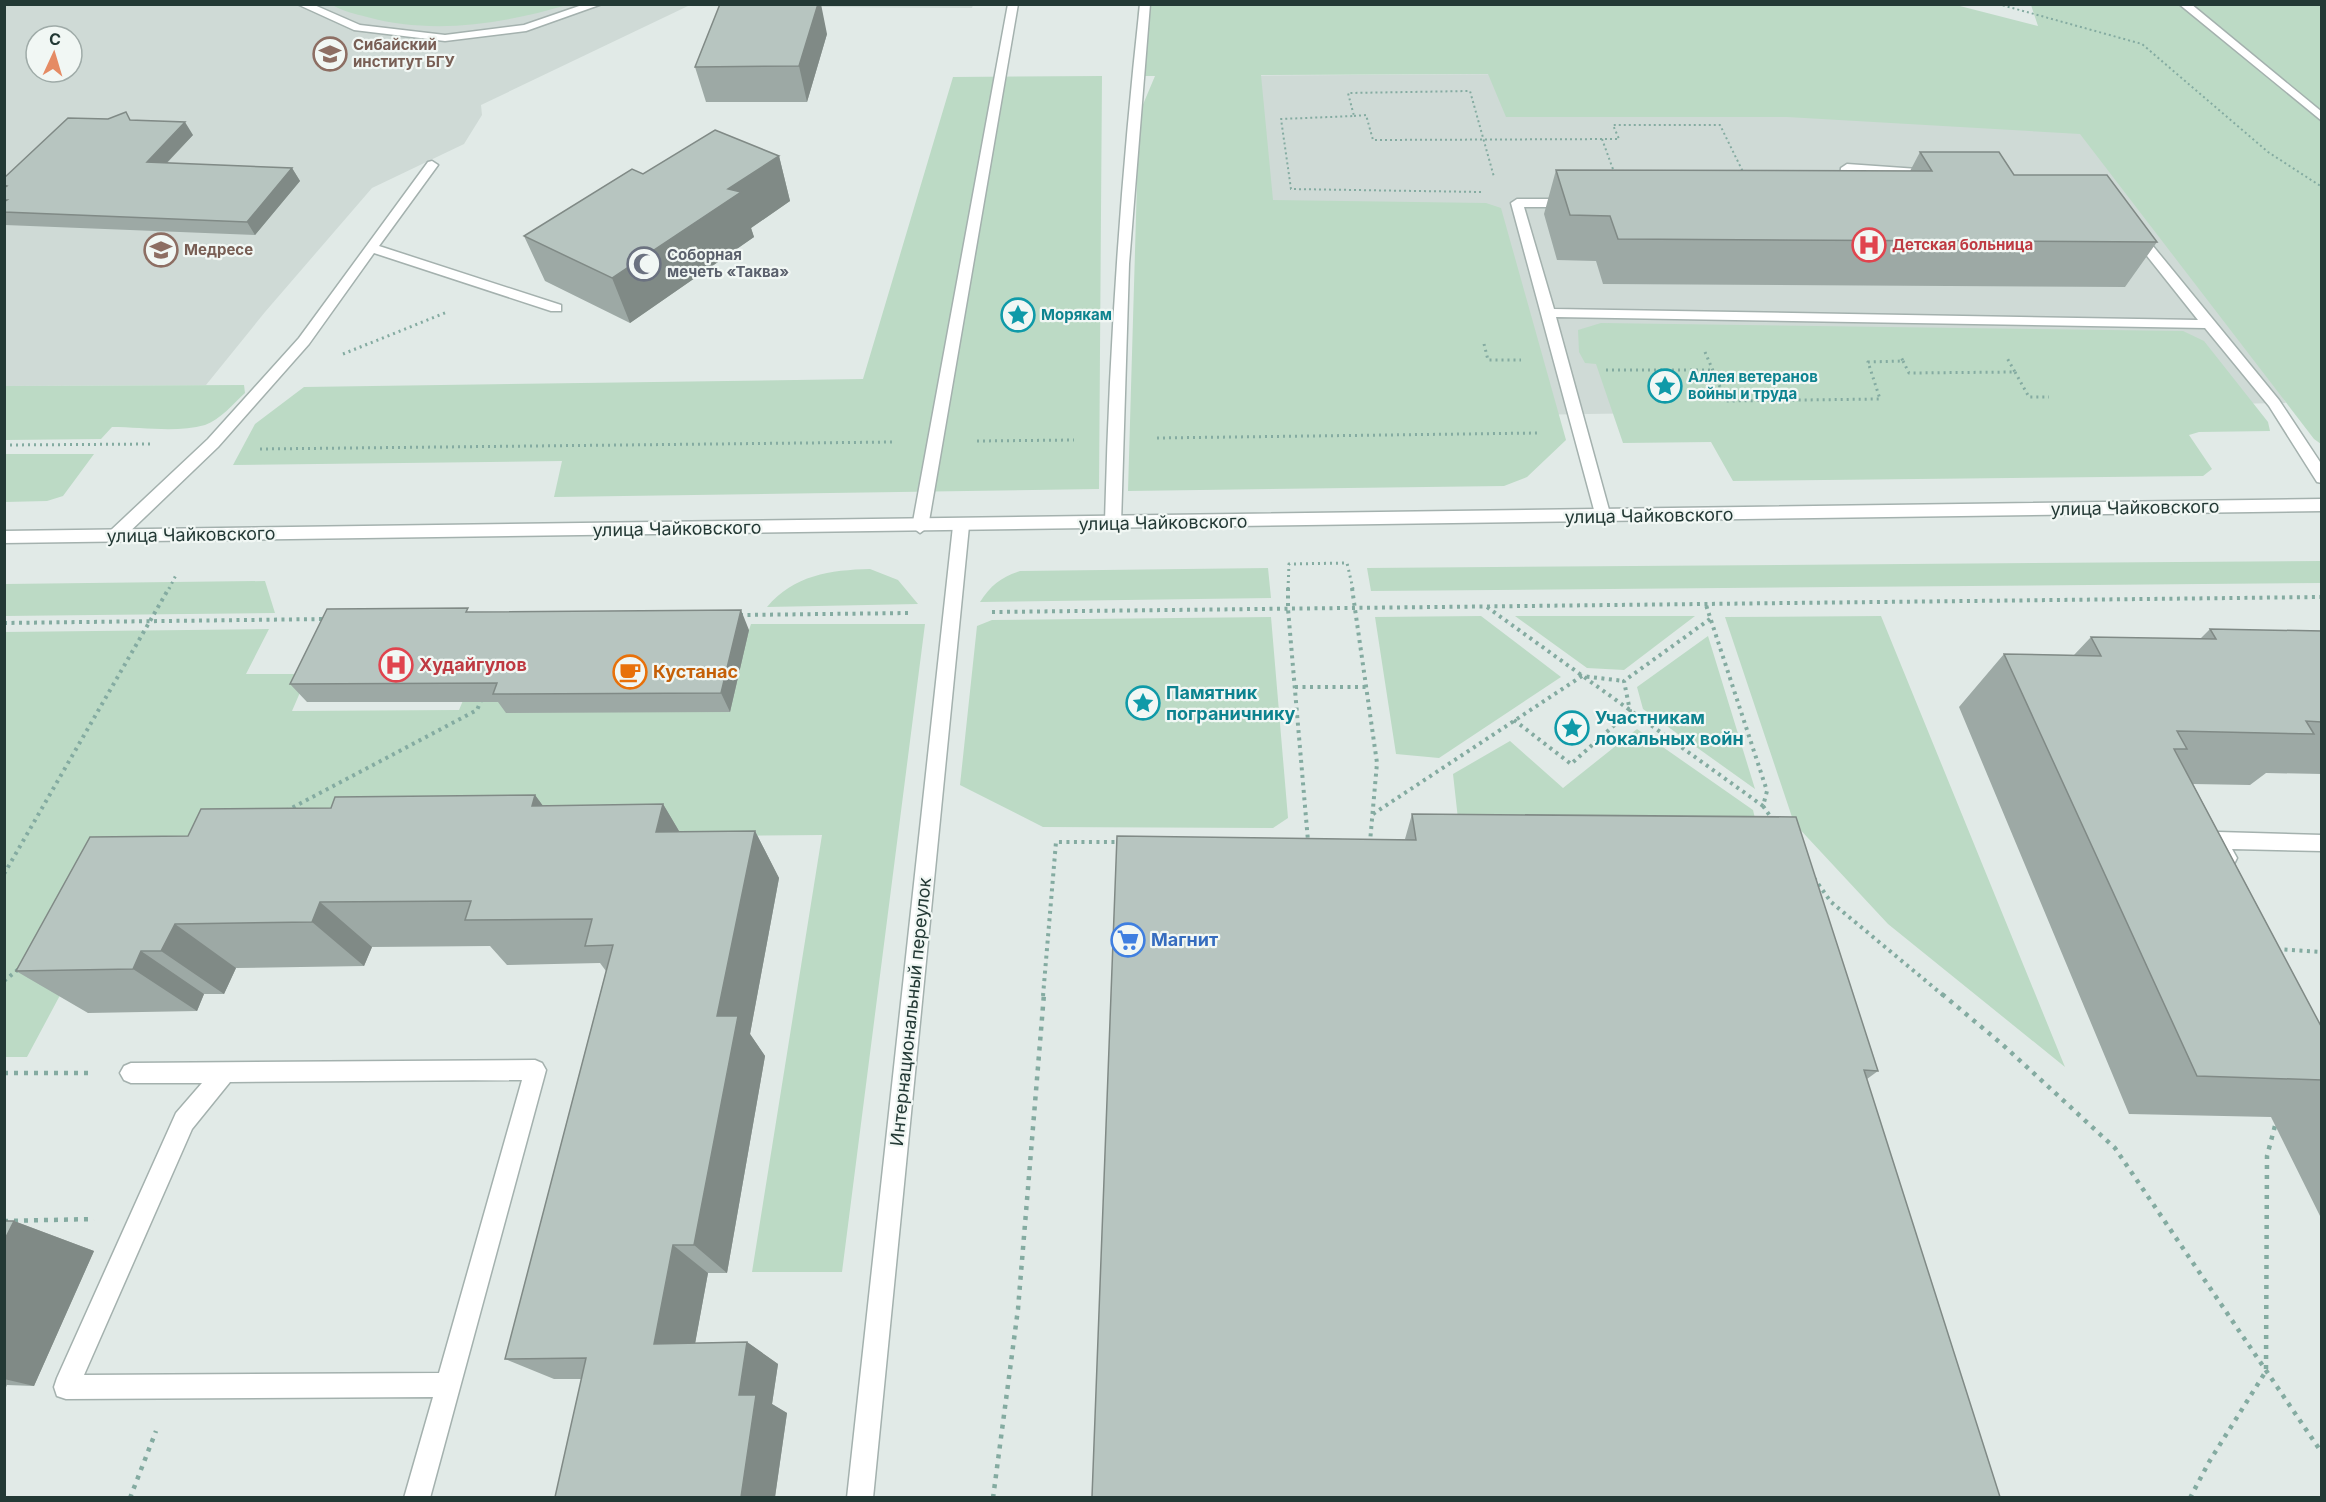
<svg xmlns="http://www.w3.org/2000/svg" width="2326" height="1502" font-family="Inter,sans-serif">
<rect width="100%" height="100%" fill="#e1eae7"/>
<path fill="#cfdad6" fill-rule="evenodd" d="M 4,5 L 973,5 L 972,8 L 688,6 L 481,105 L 482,115 L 464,144 L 372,188 L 265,312 L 206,385 L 5,386 ZM 36,36 L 72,36 L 72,72 L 36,72 Z
M 2097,71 L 2286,403 L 1154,421 L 1155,76 Z"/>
<path fill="#bcdac5" d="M 1952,4 L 2038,26 L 2031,5 L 2321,5 L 2321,444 L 2314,439 L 2080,134 L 1787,117 L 1506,117 L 1488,74 L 1261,75 L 1273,200 L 1486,203 L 1501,208 L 1566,440 L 1527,477 L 1504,486 L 1128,491 L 1139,114 L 1155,76 L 1135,76 L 1138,5 Z
M 332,5 L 332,4 L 567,5 C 502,24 433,35 367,17 C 355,14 343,11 332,5 Z
M 1102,76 L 1099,489 L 554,497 L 562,461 L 233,465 L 255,424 L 304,387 L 863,379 L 953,77 Z
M 1601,323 L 2183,331 L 2204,341 L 2268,422 L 2270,431 L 2199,432 L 2189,435 L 2212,469 L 2203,476 L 1733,481 L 1711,442 L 1623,443 L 1596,364 L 1585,363 L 1579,352 L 1578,330 Z
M 244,385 L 245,393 C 234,403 220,420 205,425 C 177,433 141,427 112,427 L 101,439 L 5,440 L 5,386 Z
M 5,454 L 94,454 L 63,496 L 47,501 L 5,502 Z
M 2321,561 L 2321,583 L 1371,591 L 1367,568 Z
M 1268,568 L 1271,598 L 980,602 C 991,585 1001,577 1020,571 Z
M 870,569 L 898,580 L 918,604 L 767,607 C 794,575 830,570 870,569 Z
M 265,581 L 275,613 L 5,616 L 5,584 Z
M 1481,616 L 1561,677 L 1439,758 L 1396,754 L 1375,617 Z
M 1515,616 L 1695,616 L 1624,670 L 1587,668 Z
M 1881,616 L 2065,1067 L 1888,924 L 1794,823 L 1725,617 Z
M 1271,617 L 1288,818 L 1273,828 L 1043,827 L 960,785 L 977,626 L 992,620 Z
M 751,624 L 925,624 L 842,1272 L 752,1272 L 822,835 L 142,842 L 27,1057 L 5,1057 L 4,632 L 269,629 L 246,674 L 308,674 L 292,711 L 459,710 L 473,677 L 749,630 Z
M 1708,636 L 1755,789 L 1643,709 L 1637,687 Z
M 1637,729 L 1753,810 L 1759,835 L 1459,828 L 1453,774 L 1510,741 L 1563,788 Z"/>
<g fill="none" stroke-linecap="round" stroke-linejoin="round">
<defs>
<path id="service" d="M 297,4 L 312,4 L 360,25 L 445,35 L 524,25 L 585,4 L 602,4 L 526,31 L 445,41 L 354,30 Z
M 432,161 L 438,165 L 379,246 L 561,305 L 561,311 L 551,311 L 374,253 L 309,344 L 218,447 L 122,539 L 110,539 L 108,535 L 110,531 L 208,439 L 299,338 L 428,162 Z
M 1847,164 L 1918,169 L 1924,173 L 1918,177 L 1853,172 L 1850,194 L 1844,198 L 1838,194 L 1841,168 Z
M 1517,199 L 1571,199 L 1577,203 L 1571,207 L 1524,207 L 1554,309 L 2198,320 L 2128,232 L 2134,228 L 2139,229 L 2279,400 L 2322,465 L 2322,483 L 2317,482 L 2269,406 L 2205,328 L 1556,317 L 1611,517 L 1609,521 L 1597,521 L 1511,203 Z
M 2218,832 L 2322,835 L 2322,851 L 2232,849 L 2237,858 L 2234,864 L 2227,866 L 2220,864 L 2209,840 L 2211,834 Z
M 535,1060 L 542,1063 L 546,1070 L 430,1498 L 404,1498 L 433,1397 L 66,1399 L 57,1396 L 54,1387 L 57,1378 L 176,1113 L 202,1083 L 131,1083 L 124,1080 L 120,1073 L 124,1066 L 131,1063 ZM 522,1080 L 439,1373 L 84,1375 L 192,1129 L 230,1082 Z"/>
<path id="minor" d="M 1008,4 L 1018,4 L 928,527 L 920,533 L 912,527 Z
M 1140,4 L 1150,4 L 1129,264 L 1121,524 L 1113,530 L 1105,524 C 1109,350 1121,177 1140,4 Z
M 2179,4 L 2191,4 L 2322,112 L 2322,121 Z
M 961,520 L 969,526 L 873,1498 L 847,1498 L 953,526 Z"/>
<path id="tertiary" d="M 2322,499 L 2322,511 L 4,543 L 4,531 Z"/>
</defs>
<use href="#service" stroke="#a4b1ae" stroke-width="3"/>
<use href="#minor" stroke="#a4b1ae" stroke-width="3"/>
<use href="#tertiary" stroke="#a4b1ae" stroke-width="3"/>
<path stroke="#84aba1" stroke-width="2" stroke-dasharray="2 3" stroke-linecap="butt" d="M 1998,4 L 2142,44 L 2268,152 L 2322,187
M 1354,116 L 1366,115 L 1373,140 L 1619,139 L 1613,125 L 1720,125 L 1744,174
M 1602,139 L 1614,172
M 1481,192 L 1291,189 L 1281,119 L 1354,116 L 1348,93 L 1470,91 L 1494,177"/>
<path stroke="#84aba1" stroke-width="3" stroke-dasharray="2 4" stroke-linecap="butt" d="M 1484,344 L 1488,360 L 1521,360
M 1705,352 L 1726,401 L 1880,399 L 1868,362 L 1903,361 L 1901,357
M 343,354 L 447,312
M 1903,361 L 1909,373 L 2015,372 L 2007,358
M 1606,370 L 1713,370
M 2015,372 L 2029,397 L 2049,397
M 1157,438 L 1539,433
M 977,441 L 1074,440
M 4,445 L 154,444
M 260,449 L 894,442
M 169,589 L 177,573
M 1288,589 L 1289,564 L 1347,563 L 1353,589"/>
<path stroke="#84aba1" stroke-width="4" stroke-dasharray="3 4.5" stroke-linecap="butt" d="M 1288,588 L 1288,609 L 1308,841
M 1352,588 L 1377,763 L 1370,842
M 1487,607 L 1763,806 L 1767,791 L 1706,605
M 992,612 L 2322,597
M 740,615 L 910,613
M 4,623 L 325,619
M 1295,687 L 1367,687
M 1514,720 L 1571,764 L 1630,711 L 1624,681 L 1710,619
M 1763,806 L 1773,820
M 286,811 L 477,710 L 482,698
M 1373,814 L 1582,676 L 1624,681
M 4,874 L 169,588
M 1814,878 L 1831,902 L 1944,996
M 2277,949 L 2322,952
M 4,981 L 20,968
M 1043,996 L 1056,842 L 1119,842"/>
<path stroke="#84aba1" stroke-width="4.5" stroke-dasharray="4 6" stroke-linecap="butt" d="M 1942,994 L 2003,1045 L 2115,1148 L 2322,1453
M 4,1073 L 94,1073
M 4,1221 L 94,1219
M 130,1498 L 156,1431
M 993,1498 L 1018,1309 L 1044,994
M 2190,1498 L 2209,1462 L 2266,1371 L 2267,1156 L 2276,1122"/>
<use href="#service" fill="#fff" fill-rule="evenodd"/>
<use href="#minor" fill="#fff" fill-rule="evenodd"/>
<use href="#tertiary" fill="#fff" fill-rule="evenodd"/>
</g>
<path fill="#9da9a5" d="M 827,34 L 807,102 L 706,102 L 695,67 Z
M 131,120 L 193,135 L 167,163 L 292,168 L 300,181 L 255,235 L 5,225 L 4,224 L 4,178 Z
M 1920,152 L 2014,175 L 2157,242 L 2125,287 L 1603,284 L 1596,261 L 1557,260 L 1544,214 L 1556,170 L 1910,171 Z
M 779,156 L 790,201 L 751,228 L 754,237 L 630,323 L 545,281 L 524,236 L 643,174 Z
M 471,612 L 749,630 L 730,712 L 506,713 L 498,702 L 307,702 L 290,684 Z
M 2210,629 L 2322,631 L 2322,774 L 2266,773 L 2250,785 L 2193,784 L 2322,1028 L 2322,1220 L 2271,1117 L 2129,1114 L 1959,707 L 2004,654 L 2074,655 L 2091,637 L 2200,639 Z
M 535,795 L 543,806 L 663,804 L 679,831 L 755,831 L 779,878 L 750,1034 L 765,1056 L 727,1273 L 708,1273 L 695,1343 L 747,1342 L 778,1364 L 772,1404 L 787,1413 L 775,1497 L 555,1497 L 582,1379 L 554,1379 L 505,1359 L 606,971 L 600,963 L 507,965 L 490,946 L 372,947 L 364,966 L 236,968 L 224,994 L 204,994 L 197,1011 L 88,1013 L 16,971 L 188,836 L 331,808 Z
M 1412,814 L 1878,1071 L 1867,1079 L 1405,839 Z
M 4,1221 L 14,1221 L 94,1251 L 34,1386 L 7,1385 L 4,1392 Z"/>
<path fill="#808a86" d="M 818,4 L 821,4 L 827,34 L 807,102 L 799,66 Z
M 185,122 L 193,135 L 155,175 L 147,162 Z
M 779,156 L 790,201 L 751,228 L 754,237 L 630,323 L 612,278 L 728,189 Z
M 292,168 L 300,181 L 255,235 L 247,222 Z
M 741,610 L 749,630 L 730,712 L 721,693 Z
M 535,795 L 571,844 L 532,806 Z
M 663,804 L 692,853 L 656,832 Z
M 755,831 L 779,878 L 750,1034 L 765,1056 L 727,1273 L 694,1245 L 717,1016 Z
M 320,902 L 372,947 L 364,966 L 312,922 Z
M 175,924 L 236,968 L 224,994 L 161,951 Z
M 141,951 L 204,994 L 197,1011 L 133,969 Z
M 14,1221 L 94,1251 L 34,1386 L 4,1379 L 4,1241 Z
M 673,1245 L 708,1273 L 691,1366 L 654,1344 Z
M 747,1342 L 778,1364 L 772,1404 L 787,1413 L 775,1497 L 741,1497 L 739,1395 Z"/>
<path fill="#b7c5c0" stroke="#808a86" stroke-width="1.5" d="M 720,4 L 818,4 L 799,66 L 695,67 Z
M 126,112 L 130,120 L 185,122 L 147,162 L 292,168 L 247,222 L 4,212 L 4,202 L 7,200 L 4,200 L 4,188 L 7,186 L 4,185 L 4,178 L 68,118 L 108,119 Z
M 715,130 L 779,156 L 728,189 L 741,192 L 612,278 L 524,236 L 632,169 L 643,174 Z
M 1920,152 L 1999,152 L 2014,175 L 2107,175 L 2157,242 L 1618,239 L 1610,216 L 1570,215 L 1556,170 L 1932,171 Z
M 468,608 L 466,612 L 741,610 L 721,693 L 493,694 L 497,683 L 290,684 L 327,609 Z
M 2210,629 L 2322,631 L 2322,722 L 2306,721 L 2314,734 L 2177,731 L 2187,749 L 2174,749 L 2322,1028 L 2322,1080 L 2197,1076 L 2004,654 L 2101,656 L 2091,637 L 2216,639 Z
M 535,795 L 532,806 L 663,804 L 656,832 L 755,831 L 717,1016 L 738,1016 L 694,1245 L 673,1245 L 654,1344 L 747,1342 L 739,1395 L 756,1395 L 741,1497 L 555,1497 L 586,1358 L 505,1359 L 613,945 L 585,946 L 592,919 L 465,920 L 471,901 L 320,902 L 312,922 L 175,924 L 161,951 L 141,951 L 133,969 L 16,971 L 90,837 L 188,836 L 201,809 L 331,808 L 335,797 Z
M 1412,814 L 1796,817 L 1878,1071 L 1864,1070 L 2000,1497 L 1092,1497 L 1117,836 L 1416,840 Z
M 4,1221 L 14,1221 L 4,1241 Z"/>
<defs>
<symbol id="university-ring" viewBox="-11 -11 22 22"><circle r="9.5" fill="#f1f7f4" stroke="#8d6e63" stroke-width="1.5"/><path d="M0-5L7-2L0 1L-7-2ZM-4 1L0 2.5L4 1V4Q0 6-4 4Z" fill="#8d6e63"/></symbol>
<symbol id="hospital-ring" viewBox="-11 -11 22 22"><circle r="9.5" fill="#f1f7f4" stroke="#e0444e" stroke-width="1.5"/><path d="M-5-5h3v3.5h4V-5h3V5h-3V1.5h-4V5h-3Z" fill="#e0444e"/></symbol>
<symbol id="school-ring" viewBox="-11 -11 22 22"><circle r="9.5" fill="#f1f7f4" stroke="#8d6e63" stroke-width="1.5"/><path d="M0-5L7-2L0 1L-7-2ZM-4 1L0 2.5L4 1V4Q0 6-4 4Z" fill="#8d6e63"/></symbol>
<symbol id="mosque-ring" viewBox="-11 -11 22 22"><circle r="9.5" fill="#f1f7f4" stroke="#6b7280" stroke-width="1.5"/><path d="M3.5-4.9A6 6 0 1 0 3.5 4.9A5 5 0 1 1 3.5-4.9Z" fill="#6b7280"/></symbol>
<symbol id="sight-ring" viewBox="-11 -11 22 22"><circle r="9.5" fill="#f1f7f4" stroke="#0f9aa8" stroke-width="1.5"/><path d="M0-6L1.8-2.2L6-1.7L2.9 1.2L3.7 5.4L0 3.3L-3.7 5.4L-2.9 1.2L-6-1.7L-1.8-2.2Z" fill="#0f9aa8"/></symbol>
<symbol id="cafe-ring" viewBox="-11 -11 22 22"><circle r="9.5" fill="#f1f7f4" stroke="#e8710a" stroke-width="1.5"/><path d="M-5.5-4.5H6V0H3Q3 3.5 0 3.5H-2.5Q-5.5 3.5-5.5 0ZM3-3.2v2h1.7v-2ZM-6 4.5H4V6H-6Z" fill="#e8710a"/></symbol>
<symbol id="supermarket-ring" viewBox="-11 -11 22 22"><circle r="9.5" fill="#f1f7f4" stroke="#3f7fe0" stroke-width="1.5"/><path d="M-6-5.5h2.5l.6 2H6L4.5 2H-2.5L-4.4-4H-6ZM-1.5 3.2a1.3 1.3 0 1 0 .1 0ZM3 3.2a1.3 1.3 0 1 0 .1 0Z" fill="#3f7fe0"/></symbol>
</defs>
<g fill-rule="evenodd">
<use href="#university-ring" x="311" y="35" width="38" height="38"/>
<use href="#hospital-ring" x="1850" y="226" width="38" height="38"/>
<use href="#school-ring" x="142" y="231" width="38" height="38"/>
<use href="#mosque-ring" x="625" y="245" width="38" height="38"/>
<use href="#sight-ring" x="999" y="296" width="38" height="38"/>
<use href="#sight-ring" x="1646" y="367" width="38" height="38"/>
<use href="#hospital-ring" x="377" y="646" width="38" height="38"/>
<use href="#cafe-ring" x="611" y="653" width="38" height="38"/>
<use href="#sight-ring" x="1124" y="684" width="38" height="38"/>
<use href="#sight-ring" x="1553" y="709" width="38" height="38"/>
<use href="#supermarket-ring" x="1109" y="921" width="38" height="38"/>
</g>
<g text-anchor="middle" stroke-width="4.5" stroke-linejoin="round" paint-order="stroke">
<g font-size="15" font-weight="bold" fill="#785e54" stroke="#f1f7f4" text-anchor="start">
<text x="353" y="50">Сибайский<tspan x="353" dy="17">институт БГУ</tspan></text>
<text x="184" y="255">Медресе</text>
</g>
<g font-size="15" font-weight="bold" fill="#be3a42" stroke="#f1f7f4" text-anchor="start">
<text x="1892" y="250">Детская больница</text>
</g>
<g font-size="15" font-weight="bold" fill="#5b616d" stroke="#f1f7f4" text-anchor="start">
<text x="667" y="260">Соборная<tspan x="667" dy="17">мечеть «Таква»</tspan></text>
</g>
<g font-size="15" font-weight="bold" fill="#0d838f" stroke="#f1f7f4" text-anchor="start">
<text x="1041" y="320">Морякам</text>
<text x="1688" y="382">Аллея ветеранов<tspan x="1688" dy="17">войны и труда</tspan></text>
</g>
<g font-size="18" fill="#233935" stroke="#f1f7f4">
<text transform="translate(2135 508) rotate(-1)" y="6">улица Чайковского</text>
<text transform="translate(1649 516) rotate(-1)" y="6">улица Чайковского</text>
<text transform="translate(1163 523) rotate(-1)" y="6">улица Чайковского</text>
<text transform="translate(677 529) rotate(-1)" y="6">улица Чайковского</text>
<text transform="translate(191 535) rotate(-1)" y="6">улица Чайковского</text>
<text transform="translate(911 1012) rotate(-84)" y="6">Интернациональный переулок</text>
</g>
<g font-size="18" font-weight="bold" fill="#be3a42" stroke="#f1f7f4" text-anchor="start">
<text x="419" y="671">Худайгулов</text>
</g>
<g font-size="18" font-weight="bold" fill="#c56008" stroke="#f1f7f4" text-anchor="start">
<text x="653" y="678">Кустанас</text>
</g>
<g font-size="18" font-weight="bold" fill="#0d838f" stroke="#f1f7f4" text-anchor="start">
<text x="1166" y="699">Памятник<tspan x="1166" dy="21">пограничнику</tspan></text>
<text x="1595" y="724">Участникам<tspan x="1595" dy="21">локальных войн</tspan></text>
</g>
<g font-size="18" font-weight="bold" fill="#366cbe" stroke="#f1f7f4" text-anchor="start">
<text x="1151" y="946">Магнит</text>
</g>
</g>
<rect width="2326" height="1502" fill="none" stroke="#233935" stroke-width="12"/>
<g transform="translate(54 54) rotate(4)"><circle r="28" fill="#f1f7f4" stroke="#9faba8" stroke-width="1.5"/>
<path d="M0-4.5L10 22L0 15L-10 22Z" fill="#e58b64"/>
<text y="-9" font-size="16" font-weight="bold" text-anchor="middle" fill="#233935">С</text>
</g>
</svg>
